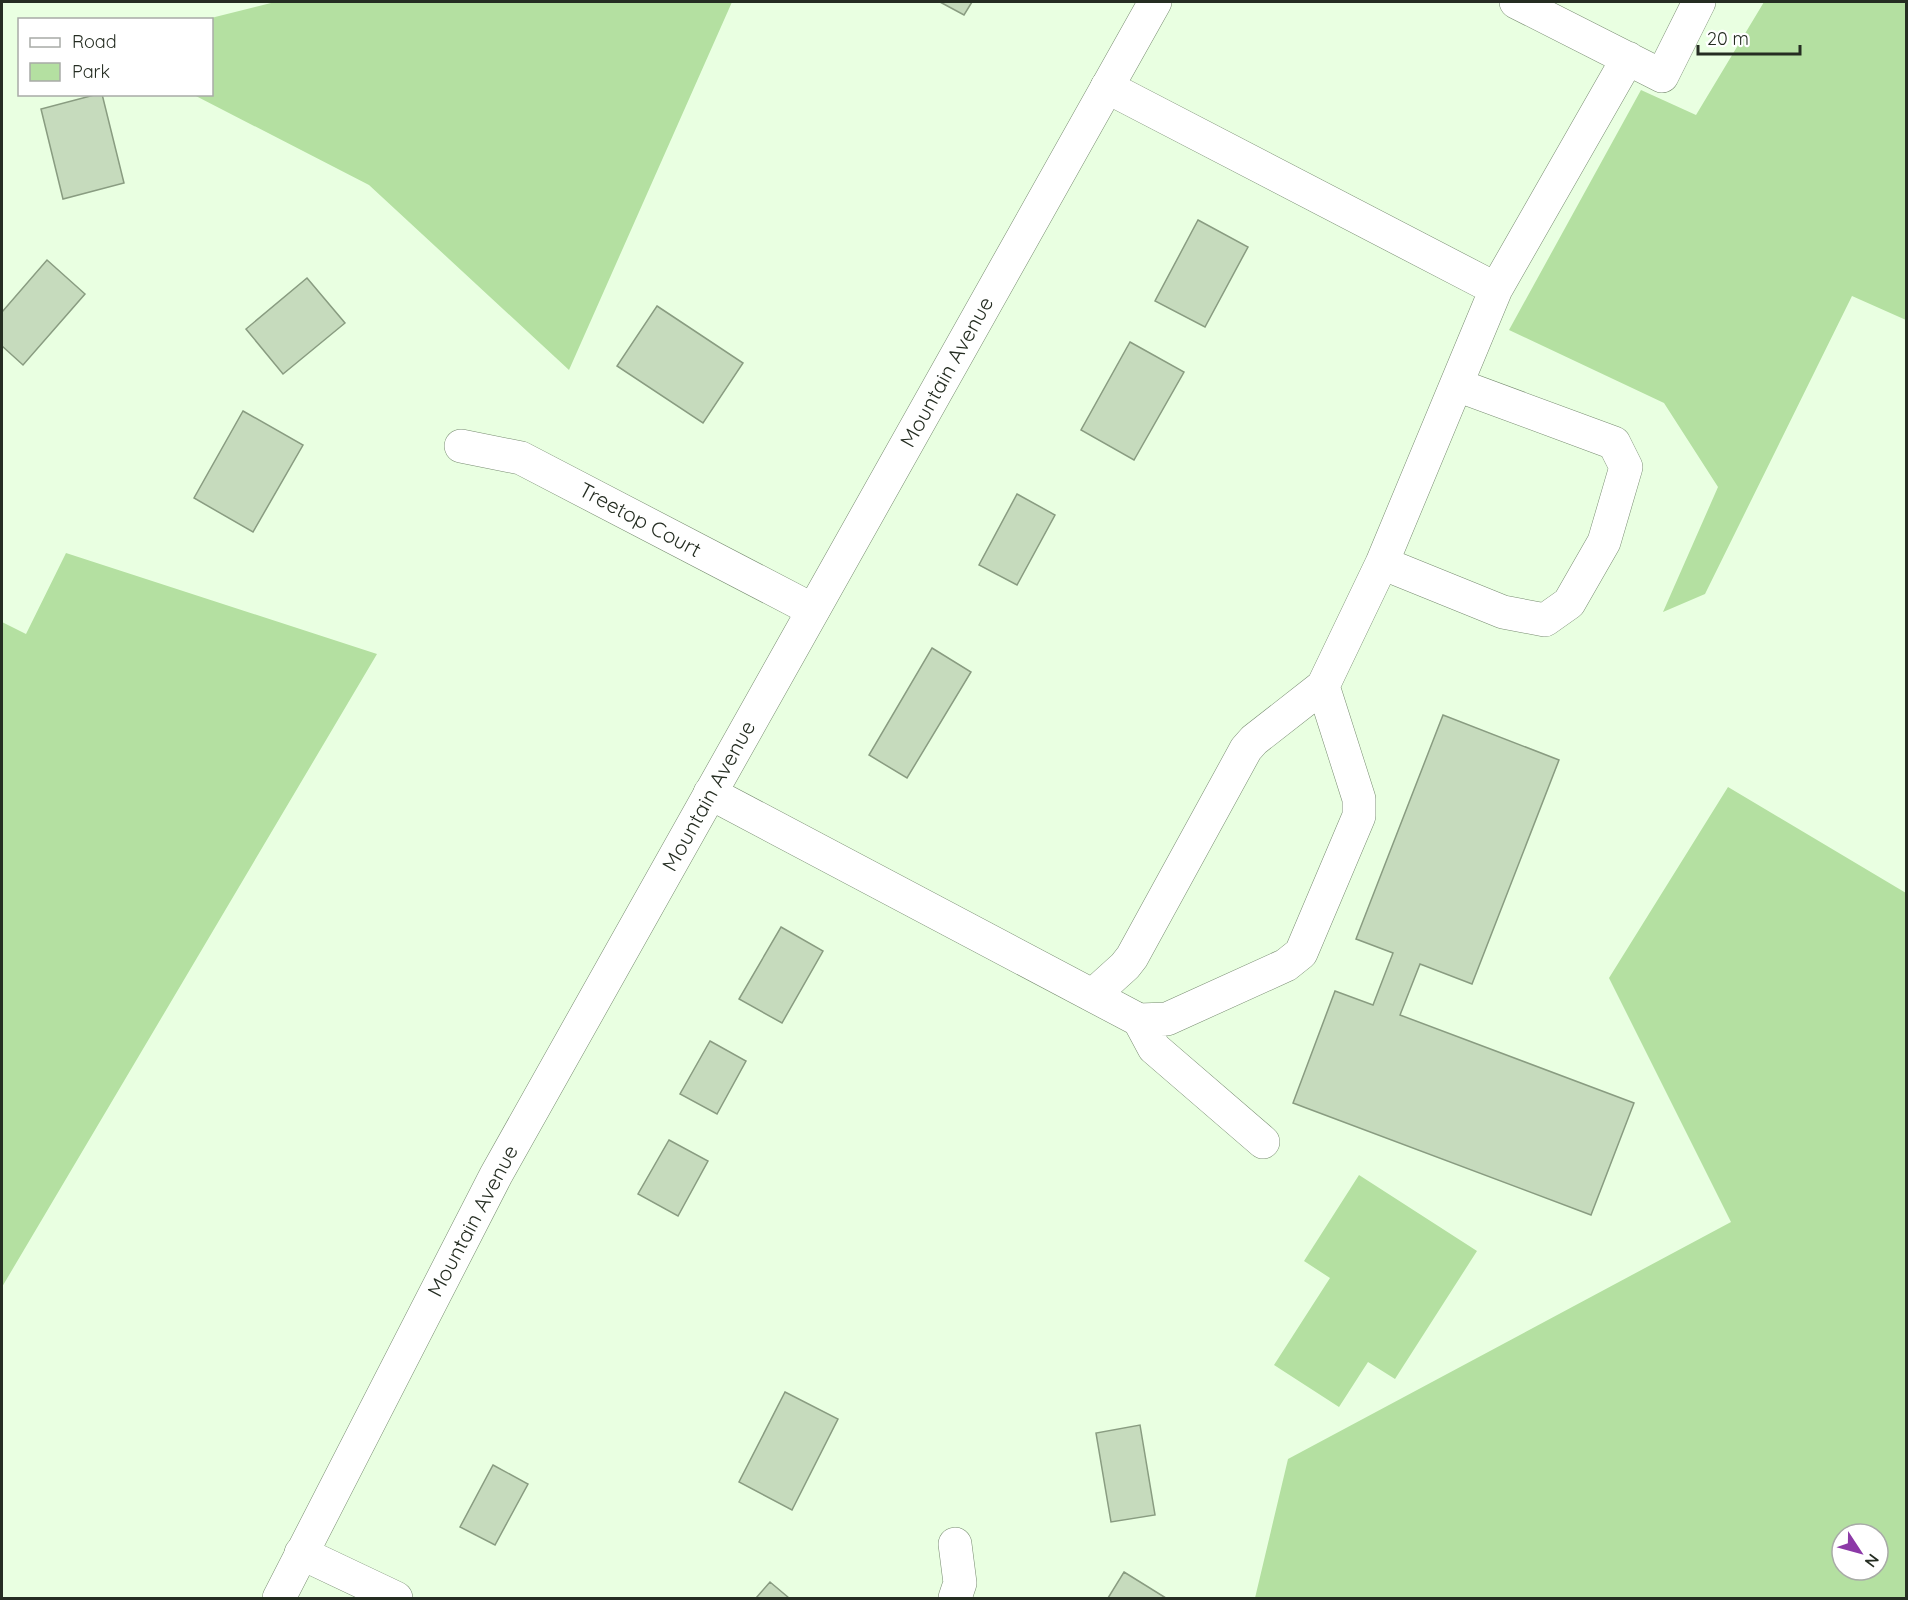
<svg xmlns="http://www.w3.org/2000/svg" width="1908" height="1600" font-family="Quicksand,sans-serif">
<rect width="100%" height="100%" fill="#e9ffe1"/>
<path fill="#b4e0a1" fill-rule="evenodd" d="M 275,2 L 732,2 L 569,370 L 369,185 L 194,95 L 212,94 L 212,20 L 207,19 Z
M 1764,2 L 1906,2 L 1906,320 L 1852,296 L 1705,594 L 1663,612 L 1718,487 L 1664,403 L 1509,330 L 1641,90 L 1696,115 Z
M 66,553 L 377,654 L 2,1287 L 2,622 L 26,634 Z
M 1728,787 L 1906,893 L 1906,1598 L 1255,1598 L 1288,1459 L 1731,1222 L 1609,978 ZM 1842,1534 L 1878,1534 L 1878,1570 L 1842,1570 Z
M 1359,1175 L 1477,1251 L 1395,1379 L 1368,1362 L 1339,1407 L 1274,1365 L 1330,1278 L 1304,1261 Z"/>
<path fill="#c6dbbd" stroke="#899c81" stroke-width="1.5" d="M 940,2 L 972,2 L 964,15 Z
M 98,94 L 102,94 L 124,183 L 63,199 L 41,109 Z
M 1198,220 L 1248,247 L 1205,327 L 1155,301 Z
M 47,260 L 85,294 L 23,365 L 2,346 L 2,312 Z
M 307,278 L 345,323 L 283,374 L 246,329 Z
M 657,306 L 743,363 L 703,423 L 617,366 Z
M 1130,342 L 1184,372 L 1134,460 L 1081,430 Z
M 243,411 L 303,445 L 253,532 L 194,498 Z
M 1017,494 L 1055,515 L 1017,585 L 979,565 Z
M 932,648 L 971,672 L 907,778 L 869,755 Z
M 1443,715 L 1559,760 L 1472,984 L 1420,964 L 1400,1015 L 1634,1103 L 1591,1215 L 1293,1103 L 1335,991 L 1373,1005 L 1393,953 L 1356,939 Z
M 781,927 L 823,951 L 782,1023 L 739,999 Z
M 710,1041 L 746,1061 L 717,1114 L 680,1094 Z
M 669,1140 L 708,1161 L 678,1216 L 638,1194 Z
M 785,1392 L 838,1419 L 792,1510 L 739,1482 Z
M 1140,1425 L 1155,1515 L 1111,1522 L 1096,1433 Z
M 493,1465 L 528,1484 L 495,1545 L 460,1527 Z
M 1124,1572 L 1166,1598 L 1108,1598 Z
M 770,1582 L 789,1598 L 756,1598 Z"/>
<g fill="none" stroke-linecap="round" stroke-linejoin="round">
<defs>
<path id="minor" d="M 1516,2 L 1662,76 L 1699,2
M 1107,87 L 1496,289
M 461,446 L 521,458 L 813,610
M 1382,563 L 1503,612 L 1545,620 L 1569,603 L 1604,542 L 1626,467 L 1614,443 L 1457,385
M 710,793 L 1139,1020 L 1167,1019 L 1286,965 L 1301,953 L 1359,816 L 1359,799 L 1323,686
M 1093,995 L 1125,966 L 1132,957 L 1246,749 L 1254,740 L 1323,686 L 1382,563 L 1496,289 L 1628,58
M 1139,1020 L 1154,1048 L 1263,1142
M 955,1544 L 960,1583 L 955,1598
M 301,1553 L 396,1598"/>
<path id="major" d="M 279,1598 L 496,1175 L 1155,2"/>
</defs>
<use href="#minor" stroke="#788c71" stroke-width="34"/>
<use href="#major" stroke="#788c71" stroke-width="34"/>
<use href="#minor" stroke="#fff" stroke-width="33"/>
<use href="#major" stroke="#fff" stroke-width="33"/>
</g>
<g text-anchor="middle" stroke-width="6" stroke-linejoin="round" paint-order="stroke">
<g font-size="21" fill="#252d22" stroke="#fff">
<text transform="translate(947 372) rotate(-61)" y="7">Mountain Avenue</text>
<text transform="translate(640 520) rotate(28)" y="7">Treetop Court</text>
<text transform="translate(709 796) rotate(-61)" y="7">Mountain Avenue</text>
<text transform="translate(473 1221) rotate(-62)" y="7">Mountain Avenue</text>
</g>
</g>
<rect width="1908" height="1600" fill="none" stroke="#252d22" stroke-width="6"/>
<rect x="18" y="18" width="195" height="78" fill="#ffffff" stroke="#a8aba7" stroke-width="1.5"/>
<rect x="30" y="38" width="30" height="9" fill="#ffffff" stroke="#a8aba7" stroke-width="1.5"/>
<text x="72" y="48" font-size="18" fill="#252d22">Road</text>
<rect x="30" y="63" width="30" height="18" fill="#b4e0a1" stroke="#a8aba7" stroke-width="1.5"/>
<text x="72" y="78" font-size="18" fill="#252d22">Park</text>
<g transform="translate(1860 1552) rotate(126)"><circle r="28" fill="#ffffff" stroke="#a8aba7" stroke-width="1.5"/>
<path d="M0-4.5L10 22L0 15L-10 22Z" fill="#8c39a7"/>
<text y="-9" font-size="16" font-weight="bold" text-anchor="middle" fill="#252d22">N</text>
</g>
<path d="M1698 45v9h102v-9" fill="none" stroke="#252d22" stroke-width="3"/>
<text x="1707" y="45" font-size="18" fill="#252d22" stroke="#ffffff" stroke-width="4.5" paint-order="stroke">20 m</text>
</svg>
